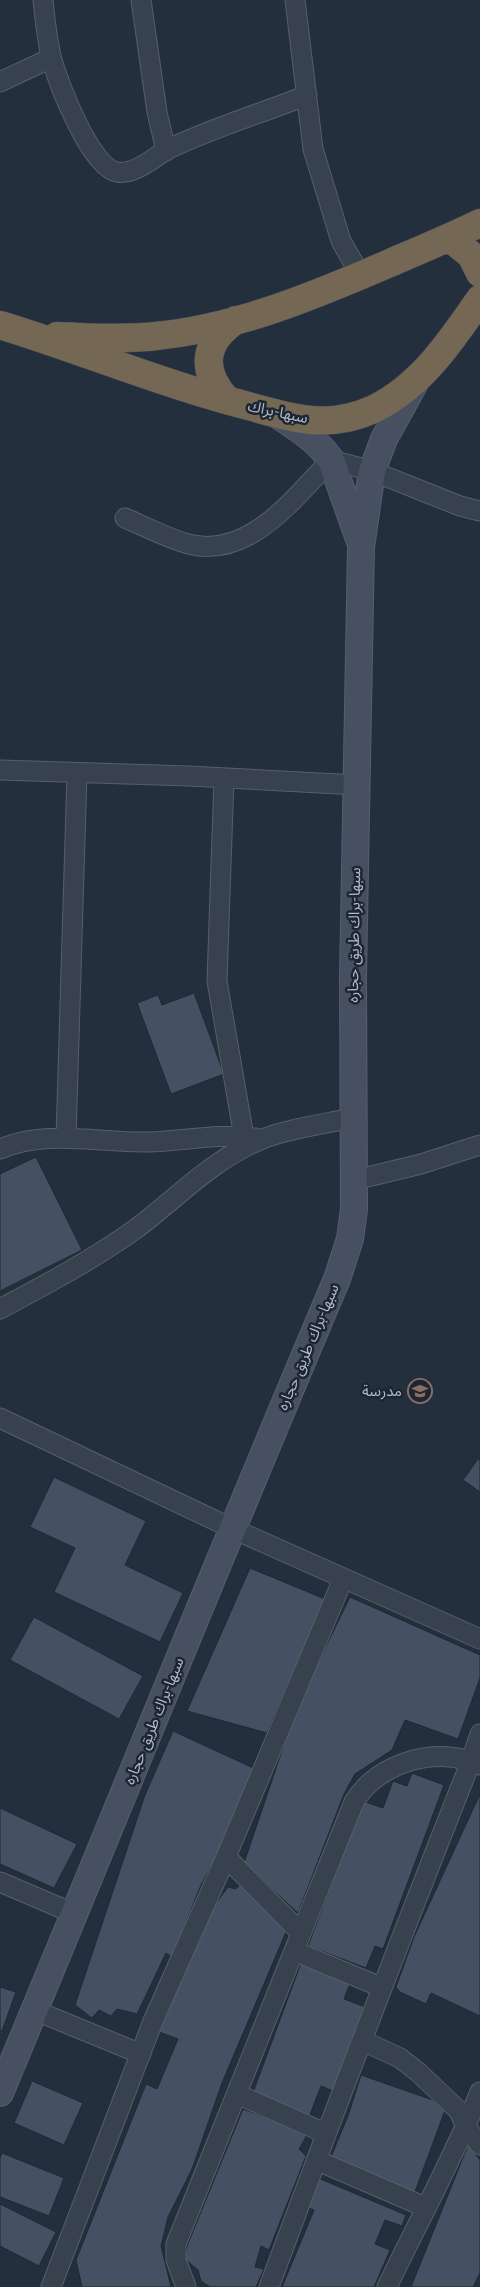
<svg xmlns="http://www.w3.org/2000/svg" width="480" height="2287" font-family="Quicksand,'Noto Sans Arabic',sans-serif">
<rect width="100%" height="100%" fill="#242f3e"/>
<path fill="#455162" stroke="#1f2835" d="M 194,993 L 224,1074 L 171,1094 L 137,1003 L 158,995 L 162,1005 Z
M 36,1157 L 82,1250 L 0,1291 L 0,1174 Z
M 478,1459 L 480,1460 L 480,1492 L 463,1480 Z
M 54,1477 L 146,1521 L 125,1565 L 183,1593 L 160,1642 L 54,1592 L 75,1548 L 30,1527 Z
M 250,1568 L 325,1599 L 267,1733 L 187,1711 Z
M 350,1597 L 480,1655 L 480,1678 L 458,1739 L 405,1720 L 392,1750 L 355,1774 L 344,1794 L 298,1913 L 244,1863 L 292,1721 L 312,1675 Z
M 34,1617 L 143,1676 L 119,1719 L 10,1660 Z
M 173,1731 L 262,1772 L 201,1885 L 172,1957 L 166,1953 L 137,2014 L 117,2009 L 111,2016 L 99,2010 L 92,2018 L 75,2005 L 145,1795 Z
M 412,1773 L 444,1785 L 383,1949 L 375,1946 L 366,1968 L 308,1946 L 363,1801 L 383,1808 L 393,1781 L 407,1786 Z
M 480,1794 L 480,2016 L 431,1993 L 426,2004 L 400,1992 L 396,1987 L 414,1937 Z
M 0,1808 L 77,1844 L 54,1888 L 0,1864 Z
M 242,1883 L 286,1932 L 222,2083 L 192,2169 L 168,2217 L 161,2246 L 171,2287 L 82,2287 L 76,2260 L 146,2084 L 157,2089 L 178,2039 L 159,2032 L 211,1910 L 228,1887 L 236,1889 Z
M 301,1963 L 351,1981 L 344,1999 L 365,2007 L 333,2091 L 321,2086 L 309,2117 L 252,2095 Z
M 0,1987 L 16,1992 L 2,2031 L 0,2031 Z
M 361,2075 L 447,2105 L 413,2197 L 330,2159 L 348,2116 Z
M 32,2081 L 83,2103 L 64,2145 L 14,2123 Z
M 243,2109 L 308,2133 L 299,2149 L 306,2156 L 269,2250 L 261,2246 L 255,2267 L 264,2269 L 256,2287 L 210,2287 L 201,2281 L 198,2270 L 185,2259 L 187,2246 Z
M 468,2145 L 480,2160 L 480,2273 L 473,2287 L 411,2287 Z
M 2,2153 L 64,2178 L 49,2216 L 0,2197 L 0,2158 Z
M 318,2178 L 406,2215 L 402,2226 L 385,2220 L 375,2244 L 390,2250 L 374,2287 L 282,2287 L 314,2210 L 306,2207 Z
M 0,2204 L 56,2232 L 39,2266 L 0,2246 Z"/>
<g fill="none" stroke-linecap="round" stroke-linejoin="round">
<defs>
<path id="street" d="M 43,0 C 45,20 47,41 52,60 C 59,85 91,168 117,172 C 134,175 152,159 165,151 C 210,128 261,114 307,95
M 141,0 L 157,112 L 166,151
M 295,0 L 313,149 L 341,241 L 361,276
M 0,82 L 51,58
M 125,518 C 144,526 165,537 185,543 C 247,562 293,499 331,460 L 372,471 L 460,506 L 480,511
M 0,770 L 189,776 L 357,785
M 224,778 L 217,981 L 244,1137
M 66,1138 L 77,773
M 0,1149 C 46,1129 99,1143 148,1142 C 184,1141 219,1133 255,1138
M 355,1180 L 421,1164 L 480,1145
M 0,1309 C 47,1284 94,1259 137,1228 C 178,1197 212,1160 260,1140 C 285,1129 325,1124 352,1118
M 0,1418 L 231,1528 L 480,1639
M 226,1857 L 301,1933
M 0,1882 L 75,1914
M 294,1951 L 381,1987
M 34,2010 L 141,2054
M 363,2041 L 400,2058 L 418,2072 L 459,2111 L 466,2127 L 480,2145
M 237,2094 L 325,2133
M 316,2160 L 425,2207
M 51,2287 L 153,2021 L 226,1857 L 343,1579
M 186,2287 L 176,2260 L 176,2244 L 354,1802 C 378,1762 438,1745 480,1765
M 269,2287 C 334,2111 402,1935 471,1761 L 480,1734
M 387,2287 C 418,2222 453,2159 480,2092"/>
<path id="secondary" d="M 276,414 C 296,427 317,440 331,460 L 359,539
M 0,2093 C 113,1822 222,1550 337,1279 L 350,1239 L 354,1209 L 353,976 L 361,547 L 372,471 L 384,439 L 416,381"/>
<path id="highway" d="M 450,238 L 471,255 L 480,273
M 0,325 C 76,348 149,379 226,400 C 254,407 282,417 311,420 C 332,422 354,418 374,409 C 421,386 451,341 480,299
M 57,336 C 90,337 123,340 156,336 C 237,328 316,295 390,263 C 420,250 451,237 480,223
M 227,400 C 200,371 203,342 236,320"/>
</defs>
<use href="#street" stroke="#565f6c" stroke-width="21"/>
<use href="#secondary" stroke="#565f6c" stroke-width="28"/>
<use href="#highway" stroke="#434c59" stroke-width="29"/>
<use href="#street" stroke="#38414e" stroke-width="19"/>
<use href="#secondary" stroke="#465061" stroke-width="26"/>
<use href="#highway" stroke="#746855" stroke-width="28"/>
</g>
<defs>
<symbol id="school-ring" viewBox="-11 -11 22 22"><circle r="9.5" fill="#1d2633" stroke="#8d6e63" stroke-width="1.5"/><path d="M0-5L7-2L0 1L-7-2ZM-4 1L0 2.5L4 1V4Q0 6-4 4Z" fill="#8d6e63"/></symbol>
</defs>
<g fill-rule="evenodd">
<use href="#school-ring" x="406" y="1377" width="28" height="28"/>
</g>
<g text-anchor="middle" stroke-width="5" stroke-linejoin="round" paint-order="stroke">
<g font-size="15" fill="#b4bcc9" stroke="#1d2633">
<text transform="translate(278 412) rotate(12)" y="5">سبها-براك</text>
<text transform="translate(354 935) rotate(-89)" y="5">سبها-براك طريق حجاره</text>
<text transform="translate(308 1347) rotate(-67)" y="5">سبها-براك طريق حجاره</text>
<text transform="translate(154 1721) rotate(-68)" y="5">سبها-براك طريق حجاره</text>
</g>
<g font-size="15" fill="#b4bcc9" stroke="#1d2633" text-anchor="end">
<text x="402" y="1396">مدرسة</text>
</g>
</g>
</svg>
